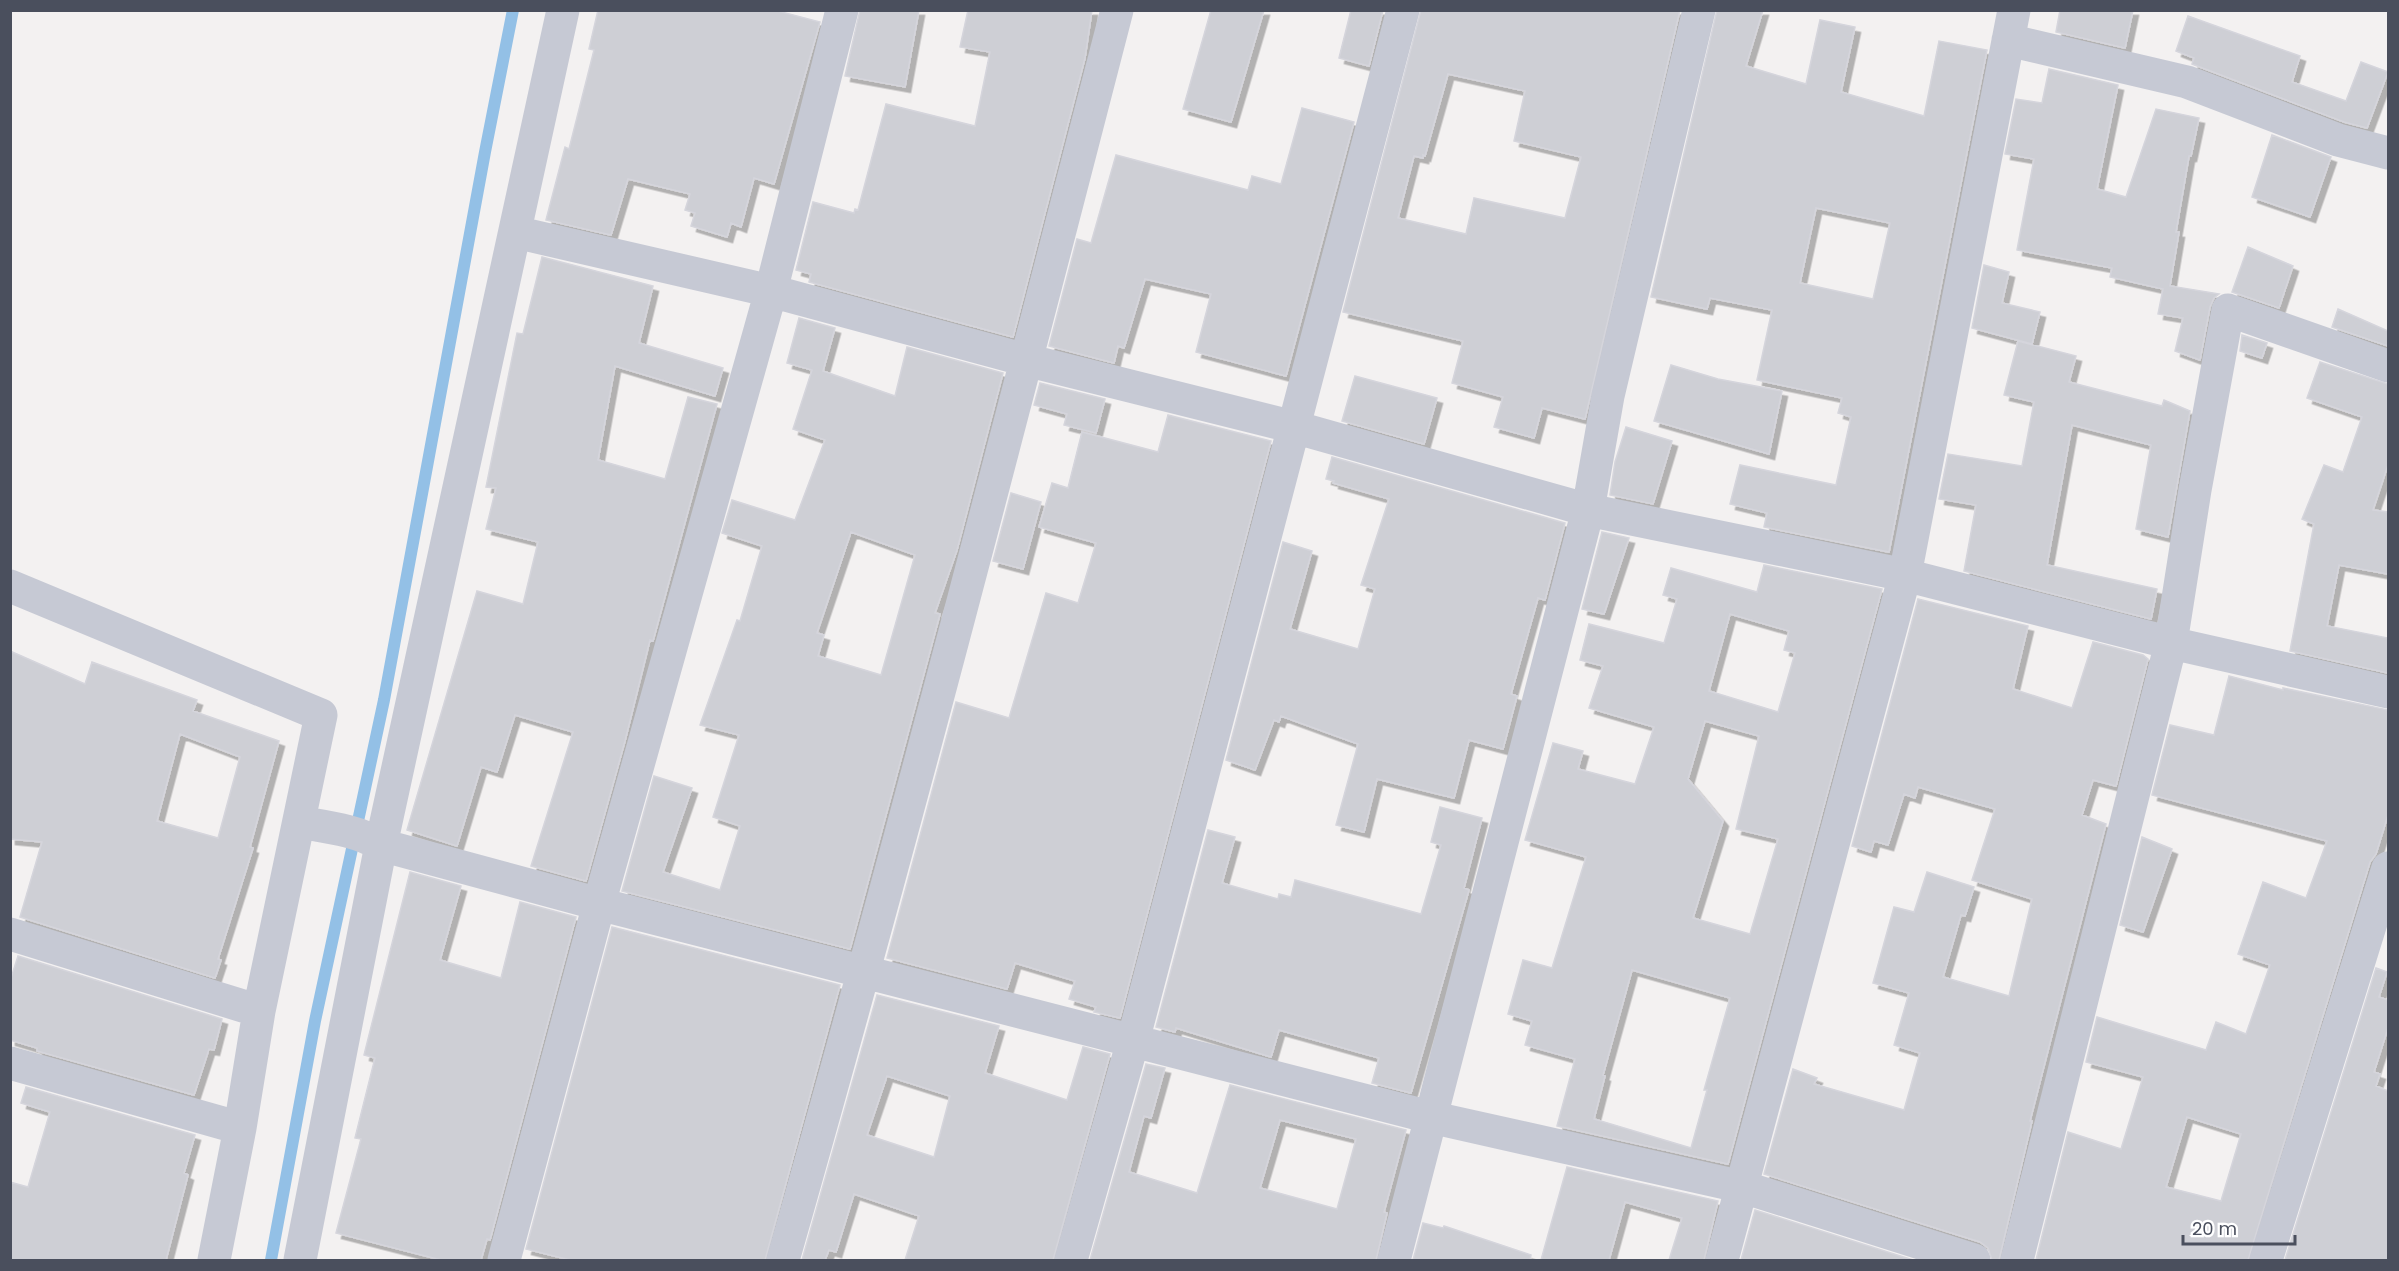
<svg xmlns="http://www.w3.org/2000/svg" width="2399" height="1271" font-family="Poppins,sans-serif">
<defs>
<filter id="shadow"><feDropShadow dx="5.5" dy="5.5" stdDeviation="0" flood-color="#0004"/></filter>
</defs>
<rect width="100%" height="100%" fill="#f3f1f1"/>
<g fill="none" stroke-linecap="round" stroke-linejoin="round">
<path stroke="#93c0e6" stroke-width="12" d="M 271,1260 L 315,1021 L 384,700 L 485,152 L 513,10"/>
</g>
<path fill="#cecfd5" stroke="#d5d5dc" stroke-width="1.5" fill-rule="evenodd" filter="url(#shadow)" d="M 598,10 L 774,10 L 820,22 L 774,184 L 754,178 L 741,227 L 731,223 L 727,237 L 691,226 L 695,213 L 685,210 L 690,194 L 628,179 L 611,235 L 546,220 L 565,147 L 569,149 L 594,50 L 589,49 Z
M 860,10 L 919,10 L 905,87 L 845,76 Z
M 968,10 L 1092,10 L 1085,58 L 1013,337 L 809,282 L 811,274 L 796,270 L 813,202 L 854,213 L 855,209 L 858,210 L 886,104 L 975,126 L 990,52 L 960,47 Z
M 1211,10 L 1264,10 L 1231,122 L 1183,109 Z
M 1351,10 L 1383,10 L 1369,66 L 1339,58 Z
M 1421,10 L 1680,10 L 1585,419 L 1542,408 L 1534,438 L 1494,427 L 1503,397 L 1452,383 L 1463,341 L 1343,312 ZM 1448,74 L 1525,91 L 1514,141 L 1581,157 L 1565,218 L 1474,198 L 1466,234 L 1398,218 L 1414,156 L 1423,158 L 1423,155 L 1425,156 Z
M 1717,10 L 1763,10 L 1746,66 L 1806,84 L 1820,20 L 1855,27 L 1841,92 L 1924,116 L 1939,41 L 1987,50 L 1889,552 L 1764,527 L 1767,513 L 1730,504 L 1740,465 L 1836,485 L 1851,417 L 1838,413 L 1842,398 L 1757,380 L 1772,310 L 1710,298 L 1707,309 L 1651,297 ZM 1816,208 L 1890,223 L 1873,299 L 1800,283 Z
M 2060,10 L 2133,10 L 2125,48 L 2056,32 Z
M 2188,16 L 2300,56 L 2292,82 L 2346,101 L 2361,62 L 2388,72 L 2367,128 L 2344,122 L 2192,64 L 2194,58 L 2176,51 Z
M 2049,69 L 2118,85 L 2097,189 L 2126,197 L 2156,109 L 2199,118 L 2191,156 L 2189,156 L 2176,232 L 2179,232 L 2170,286 L 2219,294 L 2214,298 L 2210,307 L 2200,360 L 2175,351 L 2183,318 L 2158,314 L 2163,289 L 2110,277 L 2112,268 L 2017,250 L 2034,159 L 2005,154 L 2016,99 L 2042,103 Z
M 1302,108 L 1354,122 L 1286,376 L 1196,352 L 1211,294 L 1145,279 L 1124,348 L 1118,346 L 1114,363 L 1049,346 L 1077,239 L 1091,243 L 1116,155 L 1248,190 L 1252,176 L 1281,184 Z
M 2272,135 L 2331,157 L 2310,217 L 2252,197 Z
M 2248,247 L 2293,266 L 2279,308 L 2232,292 Z
M 542,257 L 653,286 L 639,343 L 723,368 L 715,396 L 615,366 L 598,460 L 665,479 L 688,397 L 717,404 L 653,641 L 650,640 L 625,741 L 586,881 L 531,866 L 573,732 L 515,715 L 497,772 L 481,767 L 457,846 L 407,830 L 477,591 L 523,604 L 538,542 L 486,529 L 496,488 L 486,487 L 517,333 L 523,334 Z
M 1984,265 L 2009,272 L 2002,303 L 2040,312 L 2032,344 L 1972,328 Z
M 2338,309 L 2388,331 L 2388,346 L 2332,327 Z
M 799,318 L 835,328 L 823,371 L 895,396 L 907,347 L 1003,373 L 957,550 L 935,613 L 940,614 L 850,949 L 622,891 L 654,776 L 692,788 L 663,872 L 720,890 L 740,826 L 713,817 L 739,735 L 700,725 L 737,620 L 740,621 L 762,546 L 722,533 L 732,500 L 795,520 L 825,440 L 793,429 L 812,370 L 787,363 ZM 851,532 L 915,555 L 881,675 L 818,656 L 824,635 L 817,633 Z
M 2242,335 L 2267,343 L 2262,358 L 2240,351 Z
M 2018,341 L 2076,356 L 2069,382 L 2162,406 L 2164,400 L 2190,411 L 2168,537 L 2136,529 L 2151,445 L 2072,425 L 2047,565 L 2157,589 L 2151,619 L 1964,571 L 1976,505 L 1939,499 L 1948,454 L 2022,466 L 2034,402 L 2004,395 Z
M 2320,362 L 2388,384 L 2388,465 L 2373,510 L 2388,512 L 2388,574 L 2339,565 L 2327,626 L 2388,638 L 2388,673 L 2290,651 L 2314,524 L 2302,519 L 2324,465 L 2343,472 L 2362,417 L 2307,398 Z
M 1671,365 L 1718,379 L 1782,391 L 1769,454 L 1654,421 Z
M 1355,376 L 1437,398 L 1424,444 L 1342,421 Z
M 1040,383 L 1105,399 L 1096,433 L 1064,425 L 1067,414 L 1034,405 Z
M 1168,415 L 1271,441 L 1120,1018 L 1094,1012 L 1096,1007 L 1069,999 L 1075,981 L 1015,963 L 1007,989 L 887,958 L 956,702 L 1009,718 L 1046,593 L 1078,603 L 1096,543 L 1039,527 L 1052,483 L 1068,488 L 1082,432 L 1158,452 Z
M 1626,427 L 1672,441 L 1653,504 L 1610,495 L 1615,462 Z
M 1332,457 L 1565,523 L 1545,600 L 1538,598 L 1511,694 L 1517,696 L 1503,749 L 1469,740 L 1454,798 L 1377,779 L 1364,832 L 1336,825 L 1358,744 L 1281,716 L 1279,722 L 1274,720 L 1255,770 L 1226,760 L 1283,542 L 1312,551 L 1290,629 L 1358,649 L 1375,589 L 1361,585 L 1389,499 L 1333,483 L 1334,481 L 1326,479 Z
M 1011,493 L 1041,502 L 1023,569 L 993,561 Z
M 1602,532 L 1629,538 L 1604,614 L 1582,609 Z
M 1764,565 L 1882,589 L 1728,1164 L 1557,1126 L 1575,1059 L 1525,1045 L 1532,1021 L 1508,1014 L 1523,960 L 1552,968 L 1586,857 L 1525,840 L 1553,743 L 1583,751 L 1578,769 L 1635,784 L 1654,727 L 1589,708 L 1603,666 L 1580,660 L 1589,624 L 1664,643 L 1677,599 L 1663,595 L 1671,568 L 1757,592 ZM 1730,614 L 1789,631 L 1784,650 L 1795,653 L 1778,712 L 1709,691 ZM 1705,721 L 1759,736 L 1736,829 L 1778,839 L 1750,934 L 1693,918 L 1723,821 L 1688,779 ZM 1632,970 L 1730,998 L 1704,1090 L 1707,1090 L 1691,1148 L 1594,1119 L 1605,1076 L 1603,1075 Z
M 1918,599 L 2028,626 L 2013,689 L 2072,708 L 2093,642 L 2143,655 L 2148,659 L 2116,786 L 2093,780 L 2082,815 L 2106,824 L 2030,1121 L 2032,1121 L 1999,1260 L 1992,1260 L 1988,1248 L 1980,1242 L 1764,1174 L 1793,1069 L 1817,1078 L 1814,1084 L 1904,1110 L 1920,1053 L 1894,1045 L 1909,993 L 1873,983 L 1894,907 L 1914,912 L 1927,872 L 1974,887 L 1965,916 L 1961,915 L 1943,977 L 2009,996 L 2032,899 L 1972,880 L 1995,809 L 1918,787 L 1915,798 L 1904,794 L 1888,845 L 1874,841 L 1871,852 L 1852,846 Z
M 10,651 L 85,684 L 92,662 L 197,700 L 193,711 L 279,741 L 250,847 L 253,848 L 218,959 L 221,960 L 215,978 L 20,917 L 42,842 L 10,839 ZM 180,734 L 240,757 L 218,838 L 157,821 Z
M 2229,676 L 2283,690 L 2283,688 L 2388,710 L 2388,815 L 2376,854 L 2370,862 L 2248,1260 L 2036,1260 L 2068,1132 L 2121,1149 L 2143,1077 L 2086,1062 L 2097,1017 L 2206,1050 L 2216,1022 L 2246,1034 L 2270,965 L 2238,954 L 2263,882 L 2306,898 L 2327,841 L 2152,795 L 2170,725 L 2214,735 ZM 2187,1117 L 2241,1134 L 2221,1201 L 2166,1187 Z
M 1440,807 L 1482,818 L 1464,888 L 1469,890 L 1411,1093 L 1372,1083 L 1379,1058 L 1279,1030 L 1271,1057 L 1176,1028 L 1175,1032 L 1156,1027 L 1208,830 L 1235,837 L 1222,883 L 1278,899 L 1279,894 L 1291,897 L 1295,880 L 1421,914 L 1441,845 L 1431,842 Z
M 2142,837 L 2172,849 L 2143,932 L 2120,925 Z
M 410,872 L 461,886 L 440,960 L 501,978 L 520,902 L 576,917 L 490,1240 L 487,1239 L 481,1260 L 441,1260 L 336,1233 L 361,1139 L 355,1138 L 375,1058 L 364,1055 Z
M 612,927 L 840,985 L 765,1260 L 570,1260 L 526,1249 Z
M 18,956 L 222,1019 L 214,1050 L 209,1049 L 194,1095 L 37,1051 L 37,1048 L 10,1040 L 10,981 Z
M 2376,968 L 2387,972 L 2379,997 L 2388,1000 L 2388,1028 L 2374,1072 L 2380,1074 L 2376,1086 L 2388,1091 L 2388,1260 L 2285,1260 Z
M 877,995 L 999,1026 L 985,1073 L 1067,1100 L 1083,1047 L 1110,1054 L 1053,1260 L 905,1260 L 919,1216 L 854,1194 L 836,1252 L 829,1250 L 825,1260 L 802,1260 ZM 887,1076 L 950,1096 L 934,1157 L 867,1135 Z
M 1146,1064 L 1165,1068 L 1151,1118 L 1144,1116 L 1129,1172 L 1197,1193 L 1230,1085 L 1406,1130 L 1384,1212 L 1387,1213 L 1376,1260 L 1090,1260 ZM 1280,1120 L 1356,1139 L 1337,1209 L 1260,1188 Z
M 26,1087 L 195,1135 L 184,1173 L 188,1175 L 166,1260 L 10,1260 L 10,1182 L 28,1187 L 50,1112 L 21,1103 Z
M 1567,1167 L 1718,1201 L 1704,1260 L 1669,1260 L 1682,1218 L 1625,1202 L 1609,1260 L 1541,1260 Z
M 1755,1210 L 1913,1260 L 1741,1260 Z
M 1423,1223 L 1443,1228 L 1444,1226 L 1531,1255 L 1530,1260 L 1413,1260 Z"/>
<g fill="none" stroke-linecap="round" stroke-linejoin="round">
<path stroke="#c6c9d4" stroke-width="33" d="M 2008,40 L 2187,82 L 2338,140 L 2388,153
M 515,232 L 771,291 L 1026,360 L 1294,427 L 1588,510 L 1905,575 L 2171,643 L 2388,692
M 10,586 L 321,715 L 259,1011 L 240,1128 L 214,1260
M 299,822 C 327,827 357,830 381,845 L 599,904 L 1430,1117 L 1743,1187 L 1974,1260
M 10,934 L 259,1011
M 10,1063 L 240,1128
M 300,1260 L 381,845 L 563,10
M 504,1260 L 599,904 L 771,291 L 842,10
M 783,1260 C 901,846 1009,428 1117,10
M 1071,1260 L 1133,1041 L 1403,10
M 1394,1260 L 1588,510 L 1608,396 L 1699,10
M 1722,1260 L 1905,575 L 2014,10
M 2017,1260 L 2171,643 L 2195,490 L 2228,310 L 2388,366
M 2266,1260 L 2388,868"/>
</g>
<rect width="2399" height="1271" fill="none" stroke="#4a4f5d" stroke-width="24"/>
<path d="M2183 1235v9h112v-9" fill="none" stroke="#4a4f5d" stroke-width="3"/>
<text x="2192" y="1235" font-size="18" fill="#4a4f5d" stroke="#ffffff" stroke-width="4.5" paint-order="stroke">20 m</text>
</svg>
